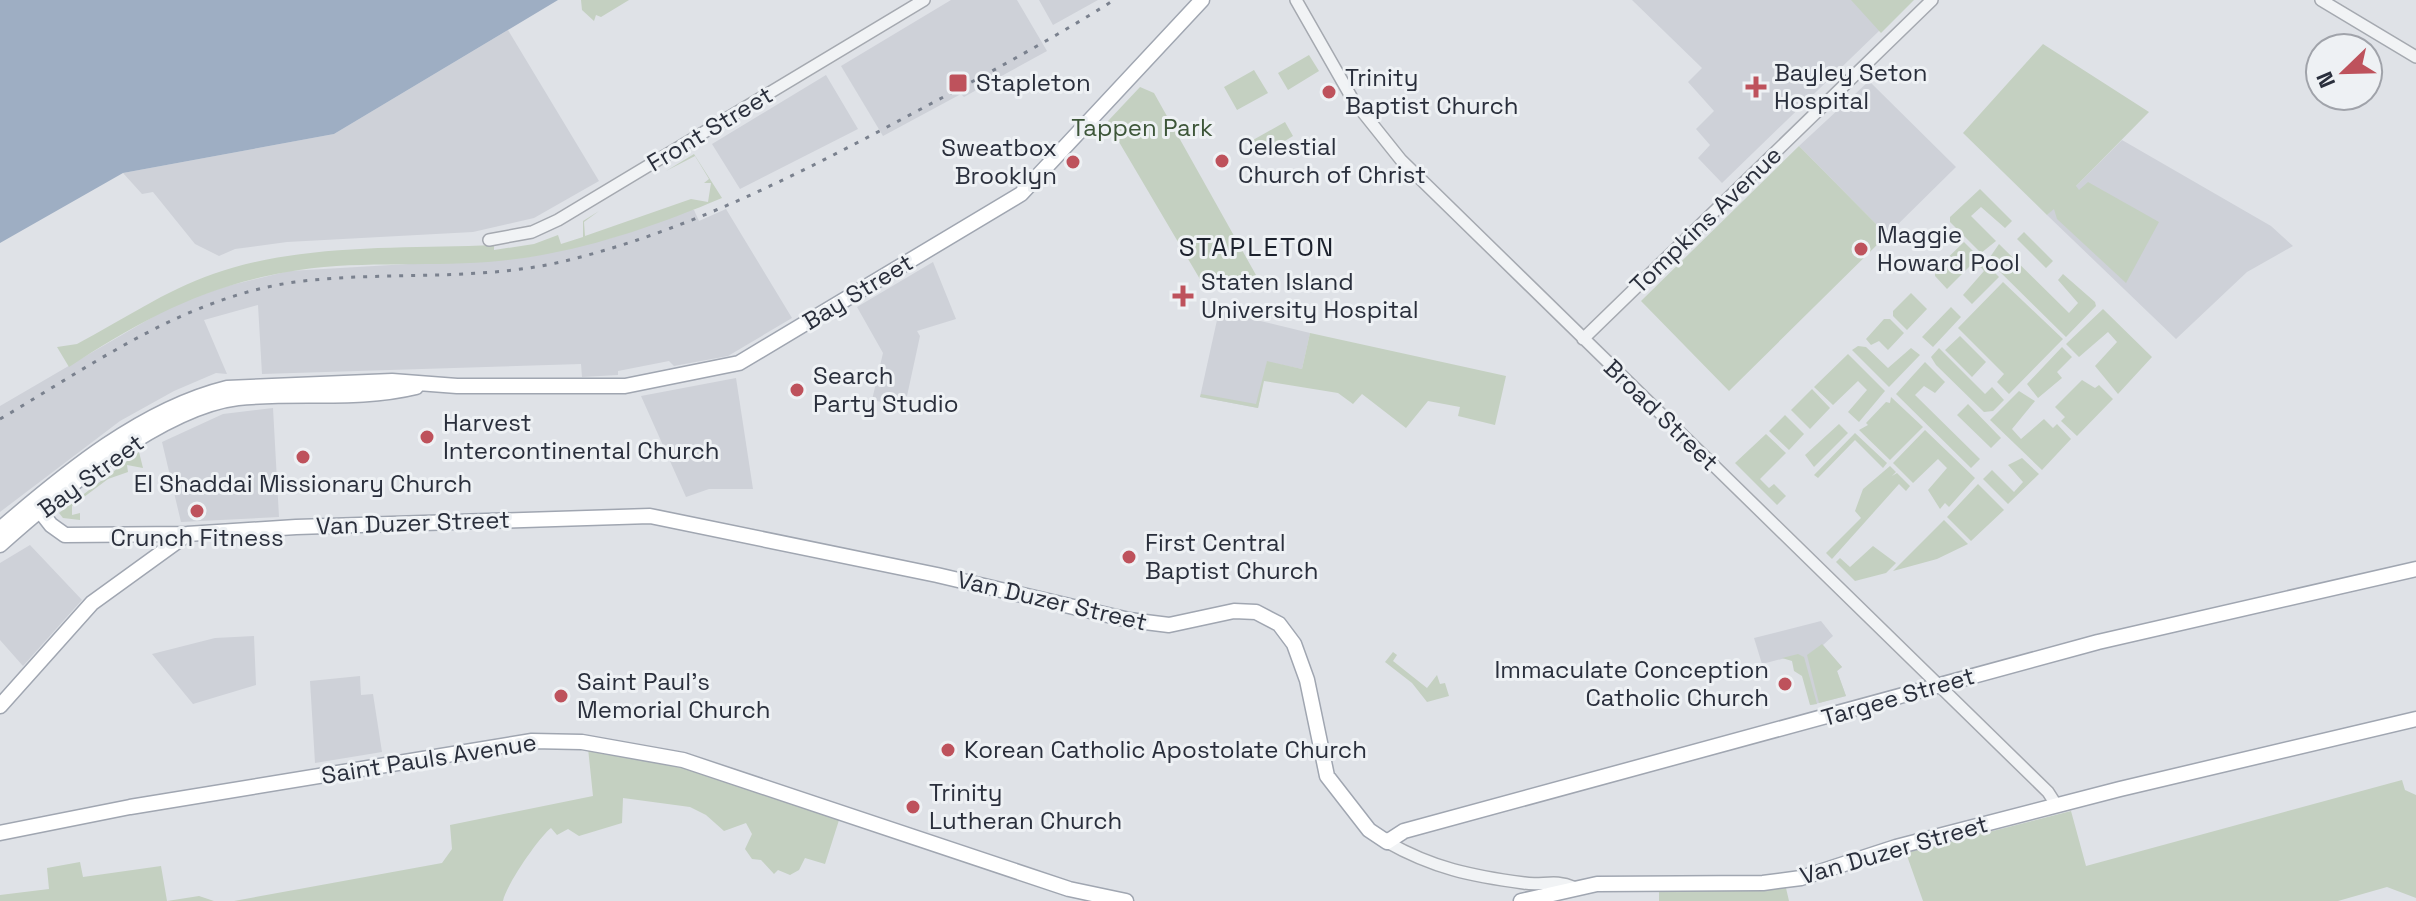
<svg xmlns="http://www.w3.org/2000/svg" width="2416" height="901" font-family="'Space Grotesk',sans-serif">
<rect width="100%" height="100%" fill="#dfe2e7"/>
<path fill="#ced1d8" d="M 951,0 L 1017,0 L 1047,51 L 996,79 L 993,74 L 978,82 L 980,88 L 964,97 L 961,94 L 883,136 L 841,66 Z
M 1039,0 L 1098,0 L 1053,25 Z
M 1632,0 L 1911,0 L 1722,183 L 1698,158 L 1710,145 L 1696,129 L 1714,111 L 1688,82 L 1702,68 Z
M 508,30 L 599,181 L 534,218 L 473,232 L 287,242 L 235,249 L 219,256 L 195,244 L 153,192 L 142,194 L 123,173 L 334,134 Z
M 826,75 L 858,129 L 740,189 L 712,144 Z
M 1869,81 L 1956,167 L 1887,235 L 1799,146 Z
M 2122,140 L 2271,226 L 2293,246 L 2247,272 L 2176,339 L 2047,215 Z
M 726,209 L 792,318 L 728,356 L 674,366 L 669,361 L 618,371 L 618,375 L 582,377 L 581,364 L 262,374 L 258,305 L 204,320 L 227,374 L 216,373 L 174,391 L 120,421 L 0,512 L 0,406 L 175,304 L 227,286 L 289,271 L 529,257 L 611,238 L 688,210 L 694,210 L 699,221 Z
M 933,262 L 956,319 L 917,331 L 920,336 L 907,396 L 900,395 L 897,405 L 872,400 L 883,353 L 857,307 Z
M 1219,311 L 1310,333 L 1302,369 L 1267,362 L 1258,408 L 1200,397 Z
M 736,378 L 753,489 L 709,489 L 686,497 L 641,396 Z
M 273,408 L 279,517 L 181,522 L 162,442 L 223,414 Z
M 30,545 L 82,600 L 23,666 L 0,640 L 0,563 Z
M 1821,621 L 1833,636 L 1823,645 L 1842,667 L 1837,671 L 1846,696 L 1811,705 L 1797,655 L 1762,664 L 1754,638 Z
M 254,636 L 256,685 L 193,704 L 152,654 L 215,638 Z
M 360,676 L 361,695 L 373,694 L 382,752 L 315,763 L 310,681 Z"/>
<path fill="#c4d0c1" d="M 581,0 L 629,0 L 601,17 L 596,15 L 594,21 L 582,10 Z
M 1851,0 L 1914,0 L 1881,33 Z
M 2043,44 L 2149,112 L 2076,186 L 2079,190 L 2088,182 L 2159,222 L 2126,283 L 2057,219 L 2054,209 L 2047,215 L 1963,133 Z
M 1309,55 L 1319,71 L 1288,90 L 1278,73 Z
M 1254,70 L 1268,93 L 1237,110 L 1224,87 Z
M 1140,87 L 1154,93 L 1256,275 L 1248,284 L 1204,286 L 1109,125 L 1108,121 Z
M 1285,122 L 1293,136 L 1262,155 L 1253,140 Z
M 1799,146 L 1887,235 L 1729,391 L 1641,301 Z
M 694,154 L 722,198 C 649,229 569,256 488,262 C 422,267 352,260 287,272 C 202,287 141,320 69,367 L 57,347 L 77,344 C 121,321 166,290 213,274 C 301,243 402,249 494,245 L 494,250 L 534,244 L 558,235 L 561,244 L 583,237 L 583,221 L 599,211 L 584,222 L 585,236 L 691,199 L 708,202 L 711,183 L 704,183 L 709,179 L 695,156 L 666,171 Z
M 1980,189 L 2012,221 L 2005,228 L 1981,207 L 1971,216 L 1996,241 L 1981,253 L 1950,222 L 1950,217 Z
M 2024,232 L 2053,261 L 2046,268 L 2017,239 Z
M 1964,242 L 1999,277 L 1972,304 L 1963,295 L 1984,271 L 1975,261 L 1947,289 L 1935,276 L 1935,270 Z
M 1999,244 L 2069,313 L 2078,303 L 2058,280 L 2063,274 L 2095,302 L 2096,306 L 2066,337 L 1988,260 Z
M 2003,282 L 2063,339 L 2009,394 L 1997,382 L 2004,374 L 1958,328 Z
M 1911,293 L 1927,309 L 1907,330 L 1893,316 L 1893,311 Z
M 1951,307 L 1961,317 L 1933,347 L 1922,337 Z
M 2103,309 L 2152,357 L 2118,394 L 2095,366 L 2117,342 L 2108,332 L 2079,357 L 2066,344 Z
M 1884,319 L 1890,319 L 1904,333 L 1888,350 L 1879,341 L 1871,345 L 1866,339 Z
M 1310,333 L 1506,376 L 1495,425 L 1458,416 L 1460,407 L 1428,401 L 1406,428 L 1362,394 L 1353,404 L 1338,393 L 1264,381 L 1258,408 L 1200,397 L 1201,394 L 1256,404 L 1267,361 L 1302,369 Z
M 1960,336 L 1986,362 L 1972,377 L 1945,350 Z
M 1858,346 L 1866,347 L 1888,368 L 1911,348 L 1920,355 L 1889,387 L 1852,350 Z
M 2062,347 L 2072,357 L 2057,372 L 2062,378 L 2038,398 L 2027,384 Z
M 1939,348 L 1985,394 L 1992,387 L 2004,400 L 1993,411 L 1984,412 L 1936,365 L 1931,357 Z
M 1848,354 L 1885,391 L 1859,422 L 1848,412 L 1867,390 L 1858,381 L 1833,405 L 1814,387 Z
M 1925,362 L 1945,382 L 1935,393 L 1924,386 L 1915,395 L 1980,459 L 1971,468 L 1896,394 Z
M 2082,380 L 2095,388 L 2099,385 L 2113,399 L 2077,436 L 2061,421 L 2065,417 L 2055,407 Z
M 1812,389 L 1830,408 L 1810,429 L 1791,410 Z
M 2019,391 L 2035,401 L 2012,429 L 2021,439 L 2044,419 L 2053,428 L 2057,424 L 2071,439 L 2042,470 L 1990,420 Z
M 1891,397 L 1923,427 L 1890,460 L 1859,430 L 1868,425 L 1866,423 L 1886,402 L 1890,403 Z
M 1968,404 L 2001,438 L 1991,448 L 1957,415 Z
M 1785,415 L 1804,434 L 1789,450 L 1769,431 Z
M 1839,424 L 1848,433 L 1814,467 L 1805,455 Z
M 1925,430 L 1975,478 L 1949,507 L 1945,503 L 1940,509 L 1928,490 L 1947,468 L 1938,459 L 1913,483 L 1893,463 Z
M 1855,433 L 1887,463 L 1883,468 L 1855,440 L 1818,478 L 1814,475 Z
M 1766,434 L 1786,453 L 1760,479 L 1769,488 L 1774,484 L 1786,496 L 1777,505 L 1735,463 Z
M 139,452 L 143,468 L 127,465 L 128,472 L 108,479 L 72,506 L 72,515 L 80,513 L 80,520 L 63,518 L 59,513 Z
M 2022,458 L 2039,474 L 2008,504 L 1983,479 L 1992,470 L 2014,492 L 2023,482 L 2008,465 Z
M 1890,466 L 1896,472 L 1892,476 L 1897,473 L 1910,486 L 1906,491 L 1899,484 L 1832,559 L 1826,553 L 1861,518 L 1855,511 L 1863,489 Z
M 1978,484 L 2004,510 L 1971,541 L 1947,517 Z
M 1944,520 L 1968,544 L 1937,559 L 1893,571 Z
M 1873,546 L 1896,563 L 1886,573 L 1855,581 L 1836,562 L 1840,558 L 1850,567 Z
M 1822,644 L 1842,667 L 1837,671 L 1846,696 L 1819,703 L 1807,655 Z
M 1393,652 L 1397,655 L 1393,661 L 1427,688 L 1437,675 L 1440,684 L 1445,683 L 1449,696 L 1427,702 L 1412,683 L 1385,662 Z
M 1798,654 L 1804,657 L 1817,704 L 1810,705 L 1802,676 L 1794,671 L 1792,661 L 1782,658 Z
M 588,748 L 672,761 L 840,817 L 825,864 L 805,858 L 799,870 L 790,875 L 778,870 L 774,874 L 761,860 L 752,859 L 745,849 L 752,834 L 746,823 L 724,831 L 706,815 L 690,807 L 623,798 L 622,823 L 579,836 L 568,829 L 557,835 L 551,828 C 540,836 506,885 503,901 L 234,901 L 442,863 L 452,849 L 450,825 L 593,796 Z
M 2402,780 L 2405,790 L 2416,795 L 2416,898 L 2387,887 L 2338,901 L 1923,901 L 1906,853 L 2071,811 L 2086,866 Z
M 80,862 L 83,877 L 161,866 L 167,901 L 199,896 L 214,901 L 0,901 L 0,895 L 49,889 L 47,868 Z
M 1786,888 L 1789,901 L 1659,901 L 1659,890 Z"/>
<path fill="#9eaec3" d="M 0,0 L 558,0 L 334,134 L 123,173 L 0,243 Z"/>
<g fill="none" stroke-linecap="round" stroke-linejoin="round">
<defs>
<path id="minor" d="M 1296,0 L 1353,100 L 1401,160 L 2048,792 L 2057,806
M 2321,0 L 2416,57
M 489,240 L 532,232 L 558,220 L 924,0
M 1583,339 L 1932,0
M 1387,842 C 1433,868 1471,876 1524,883 C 1541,886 1556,879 1573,887"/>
<path id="major" d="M 33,502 L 51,525 L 65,535 L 187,534 L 296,527 L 650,516 L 937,575 L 1129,620 L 1169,625 L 1234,611 L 1256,612 L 1279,624 L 1294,644 L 1307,680 L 1327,776 L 1369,830 L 1387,842 L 1404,831 L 2098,642 L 2416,569
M 0,529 C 65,473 142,409 227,388 L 392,381 L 457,386 L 625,386 L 739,363 L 1021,194 L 1202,0
M 0,545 C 57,494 162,407 238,398 C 297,392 359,401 416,387
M 0,706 L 92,603 L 186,535
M 0,833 L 130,807 L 532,741 L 582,742 L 683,760 L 1069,889 L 1126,901
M 1521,901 L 1597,884 L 1763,883 L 1801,878 L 1896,847 L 2120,789 L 2416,719"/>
</defs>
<use href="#minor" stroke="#a5a9b0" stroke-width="14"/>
<use href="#major" stroke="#a0a6b1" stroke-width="17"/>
<use href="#minor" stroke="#f1f3f5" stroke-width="11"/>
<use href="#major" stroke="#fff" stroke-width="14"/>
<path stroke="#7a818e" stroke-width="3" stroke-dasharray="4 8" stroke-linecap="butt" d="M 0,419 C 94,364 184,298 295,282 C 388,270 482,283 573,259 C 695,228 809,169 919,110 C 985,75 1051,40 1114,0"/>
</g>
<g fill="#be525c" stroke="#eef1f4" stroke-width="3">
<rect x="948" y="73" width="20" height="20" rx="4"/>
<path d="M1752 75h8v8h8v8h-8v8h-8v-8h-8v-8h8z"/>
<circle cx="1329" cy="92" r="8"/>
<circle cx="1222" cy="161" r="8"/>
<circle cx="1073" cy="162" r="8"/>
<circle cx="1861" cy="249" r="8"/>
<path d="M1179 284h8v8h8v8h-8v8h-8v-8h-8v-8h8z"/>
<circle cx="797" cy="390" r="8"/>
<circle cx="427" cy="437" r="8"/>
<circle cx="303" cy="457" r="8"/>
<circle cx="197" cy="511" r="8"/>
<circle cx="1129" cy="557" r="8"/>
<circle cx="1785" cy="684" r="8"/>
<circle cx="561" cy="696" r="8"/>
<circle cx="948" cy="750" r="8"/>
<circle cx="913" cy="807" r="8"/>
</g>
<g text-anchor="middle" stroke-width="6" stroke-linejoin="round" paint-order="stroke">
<g font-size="24" fill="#2a2f3c" stroke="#eef1f4" text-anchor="start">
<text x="1774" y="81">Bayley Seton<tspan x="1774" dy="28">Hospital</tspan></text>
<text x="1345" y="86">Trinity<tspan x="1345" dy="28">Baptist Church</tspan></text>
<text x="976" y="91">Stapleton</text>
<text x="1238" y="155">Celestial<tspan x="1238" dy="28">Church of Christ</tspan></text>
<text x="1057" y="156" text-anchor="end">Sweatbox<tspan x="1057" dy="28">Brooklyn</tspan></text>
<text x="1877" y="243">Maggie<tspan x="1877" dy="28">Howard Pool</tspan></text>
<text x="1201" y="290">Staten Island<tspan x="1201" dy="28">University Hospital</tspan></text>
<text x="813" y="384">Search<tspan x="813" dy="28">Party Studio</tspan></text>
<text x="443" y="431">Harvest<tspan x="443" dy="28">Intercontinental Church</tspan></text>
<text x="303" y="492" text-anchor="middle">El Shaddai Missionary Church</text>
<text x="197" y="546" text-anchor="middle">Crunch Fitness</text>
<text x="1145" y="551">First Central<tspan x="1145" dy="28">Baptist Church</tspan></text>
<text x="1769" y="678" text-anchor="end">Immaculate Conception<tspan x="1769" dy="28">Catholic Church</tspan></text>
<text x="577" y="690">Saint Paul's<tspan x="577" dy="28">Memorial Church</tspan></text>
<text x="964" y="758">Korean Catholic Apostolate Church</text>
<text x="929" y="801">Trinity<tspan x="929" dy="28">Lutheran Church</tspan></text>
</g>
<g font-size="24" fill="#3d5639" stroke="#eef1f4">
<text x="1142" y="136">Tappen Park</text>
</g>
<g font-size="24" fill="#2a2f3c" stroke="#eef1f4">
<text transform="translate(710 129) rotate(-31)" y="8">Front Street</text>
<text transform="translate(1706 220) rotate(-44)" y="8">Tompkins Avenue</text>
<text transform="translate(858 292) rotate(-31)" y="8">Bay Street</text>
<text transform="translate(1661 415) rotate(44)" y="8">Broad Street</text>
<text transform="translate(91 476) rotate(-36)" y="8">Bay Street</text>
<text transform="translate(413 523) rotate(-2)" y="8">Van Duzer Street</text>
<text transform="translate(1052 601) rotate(13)" y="8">Van Duzer Street</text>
<text transform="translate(1898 697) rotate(-16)" y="8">Targee Street</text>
<text transform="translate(429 759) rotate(-9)" y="8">Saint Pauls Avenue</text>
<text transform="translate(1894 850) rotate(-16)" y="8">Van Duzer Street</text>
</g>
<g font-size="26" letter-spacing="2" fill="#1c212d" stroke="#eef1f4">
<text x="1257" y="256">STAPLETON</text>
</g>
</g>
<g transform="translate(2344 72) rotate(247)"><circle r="38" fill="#eef1f4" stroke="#a0a3aa" stroke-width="2"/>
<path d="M0-6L14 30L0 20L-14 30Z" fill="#be525c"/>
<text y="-12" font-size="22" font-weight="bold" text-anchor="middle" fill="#2a2f3c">N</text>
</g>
</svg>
